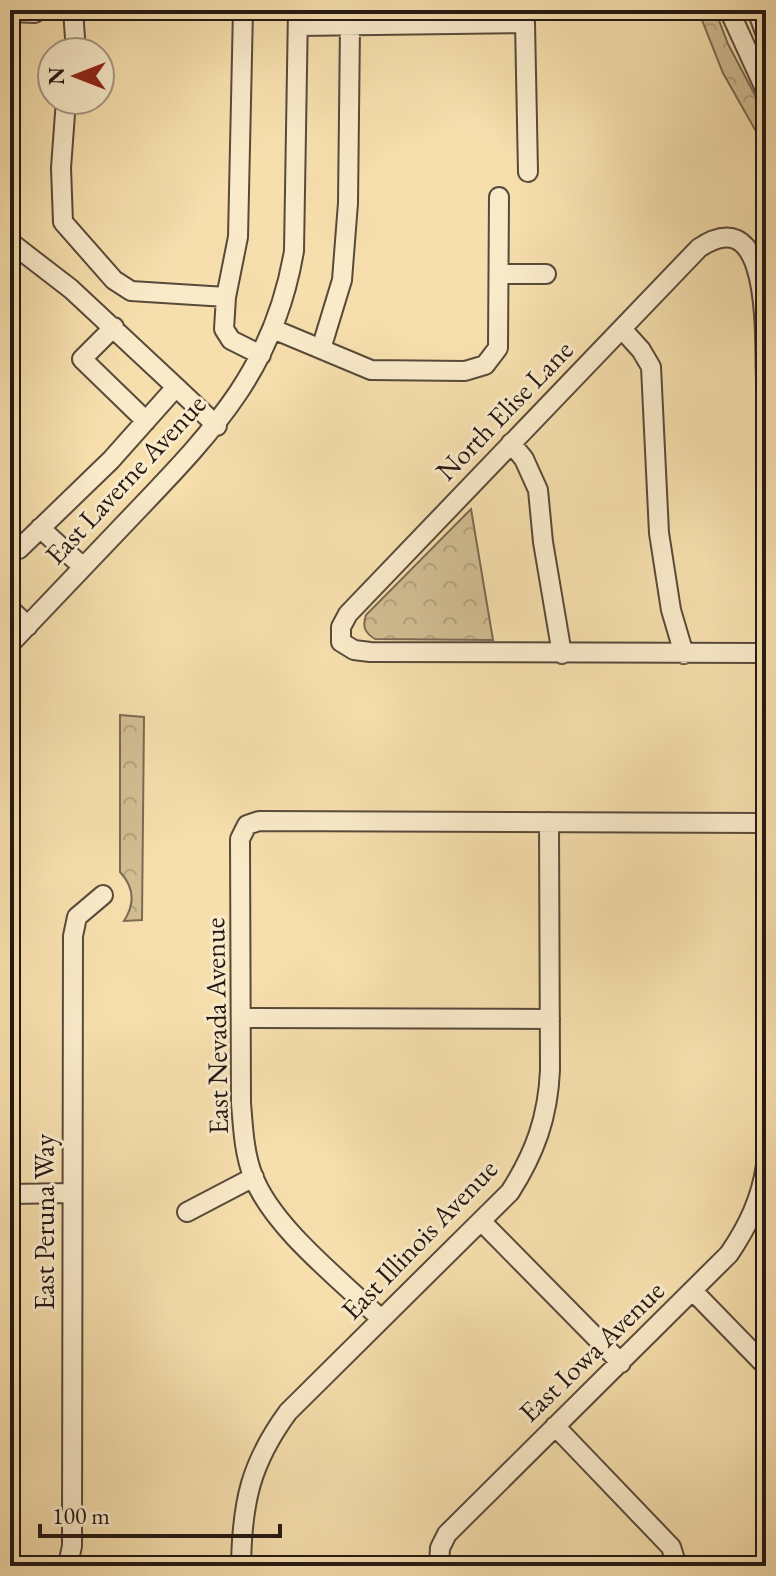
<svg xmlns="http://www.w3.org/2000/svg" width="776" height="1576" font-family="'EB Garamond',serif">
<defs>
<pattern id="park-crowns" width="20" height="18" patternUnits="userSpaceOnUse" patternTransform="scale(2)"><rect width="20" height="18" fill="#d2bd93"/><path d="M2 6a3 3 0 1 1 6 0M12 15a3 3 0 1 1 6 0" fill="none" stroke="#b4a27e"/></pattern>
</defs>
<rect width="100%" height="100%" fill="#f6dfad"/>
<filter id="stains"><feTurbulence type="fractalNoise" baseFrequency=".0025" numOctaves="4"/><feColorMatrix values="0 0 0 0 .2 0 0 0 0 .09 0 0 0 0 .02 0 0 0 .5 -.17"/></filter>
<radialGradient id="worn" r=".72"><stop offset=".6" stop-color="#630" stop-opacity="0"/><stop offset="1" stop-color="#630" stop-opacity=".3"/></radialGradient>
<path fill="url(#park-crowns)" stroke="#7b6a53" stroke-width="2" d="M 698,10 L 715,10 L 728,44 L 766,116 L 766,149 L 723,73 Z
M 471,509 L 493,640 L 375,639 C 365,633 362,627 366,615 Z
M 120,715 L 144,717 L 142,920 L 124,921 C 135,904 135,888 120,872 Z"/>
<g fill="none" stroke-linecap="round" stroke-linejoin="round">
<defs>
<path id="minor" d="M 73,10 L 76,52
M 243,10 L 238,237 L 226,297 L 224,329 L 231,340 L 261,355
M 729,10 L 766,91
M 757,10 L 766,35
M 10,12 L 35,13 L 35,10
M 298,26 L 525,23 L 528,172
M 66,100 L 61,168 L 63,222 L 114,280 L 131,291 L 226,297
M 10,242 L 71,289 L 176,387
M 499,274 L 546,274
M 114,327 L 82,359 L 146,421
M 273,329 L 371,370 L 465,371 L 485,365 L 498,348 L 499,197
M 622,329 L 641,350 L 651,367 L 659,533 L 671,610 L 684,654
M 321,349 L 342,280 L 348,203 L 350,26
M 766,379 C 764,340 773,198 699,248 L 348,614 L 341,627 L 341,642 L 354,650 L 370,652 L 766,653
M 511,443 L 524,459 L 538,490 L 543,542 L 562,654
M 40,528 L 83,567
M 19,549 L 111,460 L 176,387 L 217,426
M 10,609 L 28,626
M 10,644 C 51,601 91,559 132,516 C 212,432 274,370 294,251 L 298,10
M 242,1018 L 550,1019
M 10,1194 L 72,1193
M 187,1212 L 254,1177
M 482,1222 L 621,1363
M 693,1291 L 766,1366
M 381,1319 C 341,1280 273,1228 253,1176 C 244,1153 243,1127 241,1103 L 240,839 L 247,825 L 259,821 L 766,823
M 555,1426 L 671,1547 L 677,1566
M 63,1566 L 69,1560 L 72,1546 L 73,936 L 77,917 L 103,895
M 241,1566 C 242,1503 250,1464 288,1412 L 510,1192 C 535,1153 548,1117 550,1070 L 549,822
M 439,1566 L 440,1548 L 447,1534 L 729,1254 C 748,1226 761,1199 766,1165"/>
</defs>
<use href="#minor" stroke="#584a3a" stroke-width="22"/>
<use href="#minor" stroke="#f9eaca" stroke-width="18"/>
</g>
<g text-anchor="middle" stroke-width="6" stroke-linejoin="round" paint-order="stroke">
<g font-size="28" fill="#241813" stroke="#f9eaca">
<text transform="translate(504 410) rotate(-46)" y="10">North Elise Lane</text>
<text transform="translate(125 479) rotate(-47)" y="10">East Laverne Avenue</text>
<text transform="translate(216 1026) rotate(-91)" y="10">East Nevada Avenue</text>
<text transform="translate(44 1222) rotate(-90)" y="10">East Peruna Way</text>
<text transform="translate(419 1239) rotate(-46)" y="10">East Illinois Avenue</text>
<text transform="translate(591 1351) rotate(-44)" y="10">East Iowa Avenue</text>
</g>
</g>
<rect width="776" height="1576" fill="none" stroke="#f6dfad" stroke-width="40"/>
<rect x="12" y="12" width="752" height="1552" fill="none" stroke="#241813" stroke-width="4"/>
<rect x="20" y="20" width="736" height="1536" fill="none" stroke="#241813" stroke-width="2"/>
<g transform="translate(76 76) rotate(270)"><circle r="38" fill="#f9eaca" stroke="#a49681" stroke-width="2"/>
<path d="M0-6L14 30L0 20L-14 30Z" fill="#8f2418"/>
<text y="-12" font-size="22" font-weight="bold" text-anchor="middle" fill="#241813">N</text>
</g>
<path d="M40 1524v12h240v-12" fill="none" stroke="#241813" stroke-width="4"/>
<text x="52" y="1524" font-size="24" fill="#241813" stroke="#f9eaca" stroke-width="6" paint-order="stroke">100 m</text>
<rect width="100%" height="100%" filter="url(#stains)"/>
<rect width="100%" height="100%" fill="url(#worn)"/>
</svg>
